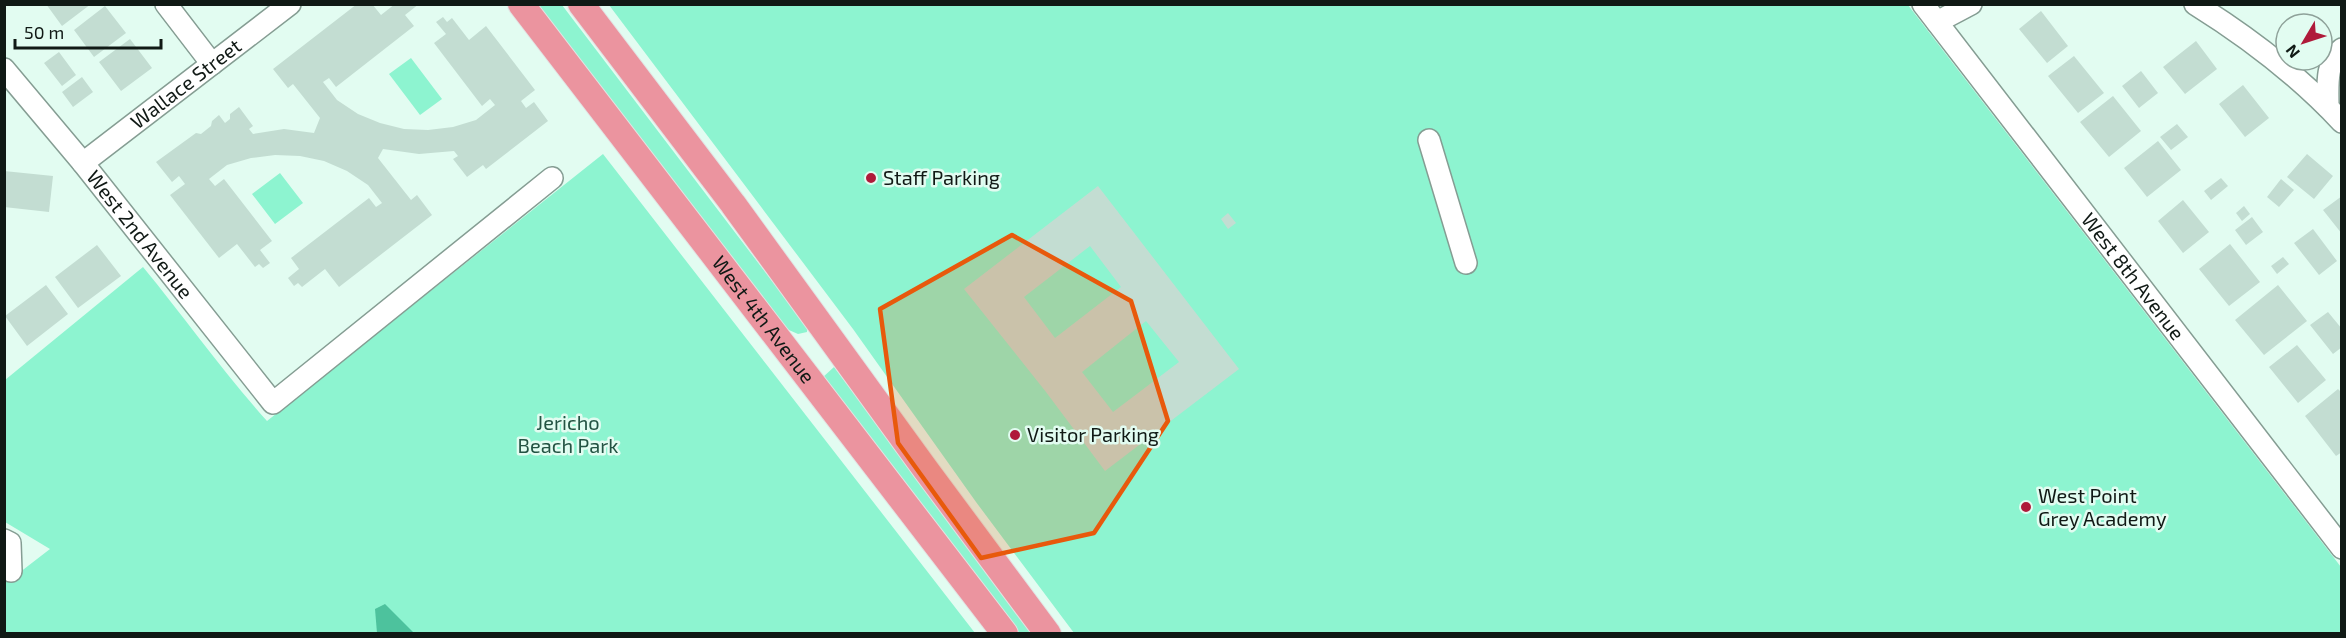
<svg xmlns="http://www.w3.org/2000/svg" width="2346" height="638" font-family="'Exo 2',sans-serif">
<rect width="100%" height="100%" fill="#e2fcf1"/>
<path fill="#8df4d0" d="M 533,5 L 562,5 L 807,327 L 807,332 L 798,334 L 782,327 Z
M 609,5 L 1908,5 L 2341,567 L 2341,633 L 1074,633 L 976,502 L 853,329 Z
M 411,58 L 442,99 L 420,115 L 389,74 Z
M 603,154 L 975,633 L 5,633 L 4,569 L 15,576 L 50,549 L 5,522 L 5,380 L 143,267 C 185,318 223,372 267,421 Z
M 280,173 L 303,203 L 275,224 L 252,194 Z
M 834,367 L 1035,633 L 1015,633 L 822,378 Z"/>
<path fill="#4dc29d" d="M 385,604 L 414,633 L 377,633 L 375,609 Z"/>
<path fill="#c3ddd2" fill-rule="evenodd" d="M 46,4 L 91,4 L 62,26 Z
M 357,4 L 372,4 L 381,15 L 395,4 L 419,4 L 405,15 L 414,26 L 336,87 L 329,78 L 323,82 L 337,100 L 358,114 L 380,123 L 404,129 L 428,130 L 453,127 L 476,120 L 495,105 L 490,99 L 482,106 L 434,43 L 446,34 L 436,22 L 443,17 L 447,22 L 452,18 L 469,40 L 486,26 L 535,90 L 521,101 L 526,108 L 534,102 L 548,121 L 486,169 L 483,165 L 467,177 L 453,159 L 458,156 L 454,151 L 419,154 L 383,149 L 378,158 L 411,200 L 417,195 L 432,215 L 339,287 L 325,269 L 302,287 L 298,283 L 294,286 L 288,278 L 299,269 L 291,258 L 369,198 L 376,207 L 382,203 L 368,185 L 347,171 L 324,161 L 300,156 L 275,155 L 251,158 L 227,165 L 209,179 L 215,186 L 224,179 L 272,241 L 260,250 L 270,263 L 263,268 L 259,264 L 255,267 L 237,244 L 219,258 L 170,195 L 185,184 L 179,176 L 172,182 L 156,162 L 196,133 L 201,134 L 211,126 L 212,121 L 219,115 L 225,123 L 230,119 L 230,114 L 239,107 L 253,126 L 249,129 L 253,134 L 284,129 L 314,133 L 320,118 L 293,84 L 288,88 L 273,69 Z
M 105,6 L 126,33 L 94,57 L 74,30 Z
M 2041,11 L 2068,46 L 2047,63 L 2019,29 Z
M 130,39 L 152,68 L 121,91 L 99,62 Z
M 2196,41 L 2217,69 L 2185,94 L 2163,67 Z
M 59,52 L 76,75 L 62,86 L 44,63 Z
M 2074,56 L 2104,93 L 2078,113 L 2048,76 Z
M 2141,71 L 2158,93 L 2139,108 L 2122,86 Z
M 82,77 L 93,92 L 73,107 L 62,92 Z
M 2243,85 L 2269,118 L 2245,137 L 2219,104 Z
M 2113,96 L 2141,131 L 2109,157 L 2080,122 Z
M 2177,124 L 2188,137 L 2171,150 L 2160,137 Z
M 2158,141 L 2181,170 L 2147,197 L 2124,168 Z
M 2307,154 L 2333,176 L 2314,199 L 2287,177 Z
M 4,171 L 53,176 L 49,212 L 4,207 Z
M 2221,178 L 2228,186 L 2211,200 L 2204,191 Z
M 2281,179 L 2294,190 L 2279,207 L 2267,197 Z
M 1098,186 L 1239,369 L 1105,471 L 1046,392 L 964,289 ZM 1090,246 L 1121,287 L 1055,338 L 1024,297 ZM 1146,321 L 1179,362 L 1113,412 L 1082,372 Z
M 2342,196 L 2342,234 L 2323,210 Z
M 2183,200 L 2209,232 L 2183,253 L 2158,221 Z
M 2244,206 L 2250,214 L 2242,221 L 2236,213 Z
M 1228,213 L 1236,223 L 1228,229 L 1221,219 Z
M 2252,217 L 2263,232 L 2246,245 L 2235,230 Z
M 2313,229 L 2337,261 L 2319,275 L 2294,243 Z
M 2230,244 L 2260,282 L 2229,306 L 2199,269 Z
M 97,245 L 121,276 L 78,308 L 55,277 Z
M 2283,257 L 2289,264 L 2277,274 L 2271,266 Z
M 46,285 L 68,314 L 27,346 L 5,316 Z
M 2278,285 L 2307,321 L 2264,355 L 2235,320 Z
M 2328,312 L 2342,329 L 2342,347 L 2333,354 L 2310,325 Z
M 2297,345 L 2326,380 L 2298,403 L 2269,367 Z
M 2338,389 L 2342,393 L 2342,452 L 2336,456 L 2305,416 Z"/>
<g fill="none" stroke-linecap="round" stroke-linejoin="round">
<defs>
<g id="minor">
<path d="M 166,4 L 212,64"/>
<path id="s1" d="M 1923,4 L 2342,548"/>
<path d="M 2195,4 C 2248,37 2299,76 2342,122"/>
<path d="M 1937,22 L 1971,4"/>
<path id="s2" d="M 4,69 L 83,163 L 273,403 L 552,178"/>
<path d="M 2328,107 C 2328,89 2325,61 2342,49"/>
<path d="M 1429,140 L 1466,263"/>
<path id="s3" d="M 83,163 L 290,4"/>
<path d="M 4,540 L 10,543 L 11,571"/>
</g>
<g id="major">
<path id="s4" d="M 521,4 L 1005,634"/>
<path d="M 581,4 L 733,204 L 926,470 L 1048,634"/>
</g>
</defs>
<use href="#minor" stroke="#859d93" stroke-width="24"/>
<use href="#major" stroke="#e2e3e3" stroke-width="28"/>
<use href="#minor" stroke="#fff" stroke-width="21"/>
<use href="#major" stroke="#eb949f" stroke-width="26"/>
</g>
<path fill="#e8590c" fill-opacity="0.2" stroke="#e8590c" stroke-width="4.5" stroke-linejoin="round" d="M 1012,235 L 1131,301 L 1168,421 L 1094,533 L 981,558 L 898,443 L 880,309 Z"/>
<g fill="#af1a3a" stroke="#e2fcf1" stroke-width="2">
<circle cx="871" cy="178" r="6"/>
<circle cx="1015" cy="435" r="6"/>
<circle cx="2026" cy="507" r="6"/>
</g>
<g text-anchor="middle" stroke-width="5" stroke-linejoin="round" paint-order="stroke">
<g font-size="20" fill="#101915" stroke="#e2fcf1">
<text dy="7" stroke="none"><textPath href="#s3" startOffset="130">Wallace Street</textPath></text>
<text dy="7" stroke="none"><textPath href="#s2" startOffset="214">West 2nd Avenue</textPath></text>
<text dy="7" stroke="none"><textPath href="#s1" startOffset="344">West 8th Avenue</textPath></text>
<text dy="7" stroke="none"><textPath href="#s4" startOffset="398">West 4th Avenue</textPath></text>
</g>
<g font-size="20" fill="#101915" stroke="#e2fcf1" text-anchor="start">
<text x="883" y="185">Staff Parking</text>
<text x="1027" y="442">Visitor Parking</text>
<text x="2038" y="503">West Point<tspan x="2038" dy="23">Grey Academy</tspan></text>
</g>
<g font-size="20" fill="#235343" stroke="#e2fcf1">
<text x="568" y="430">Jericho<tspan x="568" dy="23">Beach Park</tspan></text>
</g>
</g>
<rect width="2346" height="638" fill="none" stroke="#101915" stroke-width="12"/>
<g transform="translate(2304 42) rotate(231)"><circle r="28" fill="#e2fcf1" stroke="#8ea199" stroke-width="1.5"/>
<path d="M0-4.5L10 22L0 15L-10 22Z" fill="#af1a3a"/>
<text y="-9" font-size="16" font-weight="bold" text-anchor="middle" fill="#101915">N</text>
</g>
<path d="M15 39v9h146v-9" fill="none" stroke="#101915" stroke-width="3"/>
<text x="24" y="39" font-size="18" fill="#101915" stroke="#e2fcf1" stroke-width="4.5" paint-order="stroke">50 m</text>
</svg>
